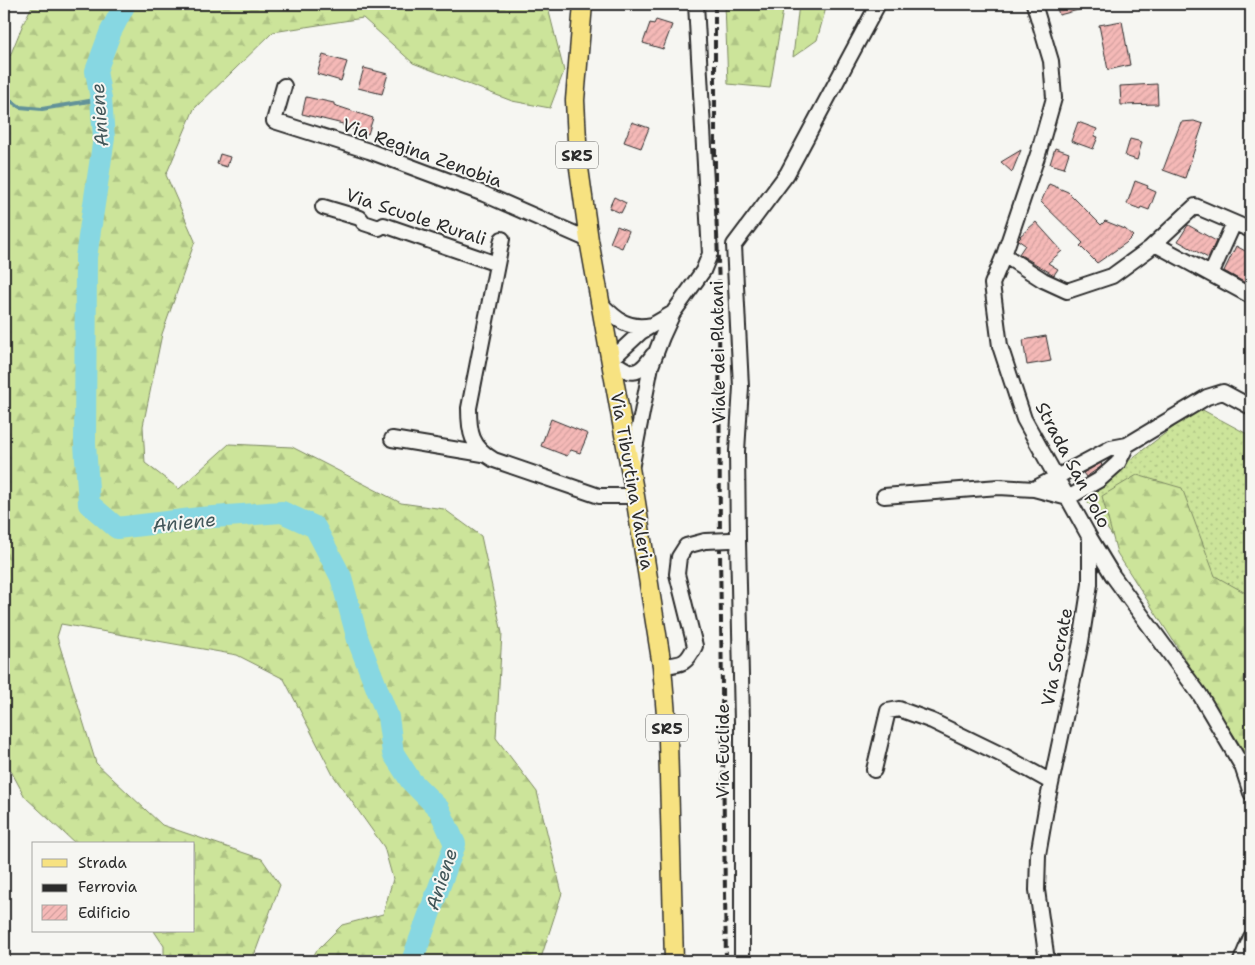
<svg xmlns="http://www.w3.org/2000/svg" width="1255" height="965" font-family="'Shantell Sans',sans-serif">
<defs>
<pattern id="grass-dots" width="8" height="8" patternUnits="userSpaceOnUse" patternTransform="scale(1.25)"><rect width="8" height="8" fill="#cce49a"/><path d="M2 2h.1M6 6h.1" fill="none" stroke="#afc485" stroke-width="1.8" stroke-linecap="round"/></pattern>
<pattern id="forest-firs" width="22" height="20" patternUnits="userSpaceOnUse" patternTransform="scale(1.25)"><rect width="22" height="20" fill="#cce49a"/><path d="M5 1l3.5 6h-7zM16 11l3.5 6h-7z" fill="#afc485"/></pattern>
<pattern id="building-hatch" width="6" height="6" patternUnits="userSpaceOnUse" patternTransform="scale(1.25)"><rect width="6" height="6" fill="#f5b9b7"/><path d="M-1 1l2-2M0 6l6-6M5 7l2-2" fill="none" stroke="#d29f9e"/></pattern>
</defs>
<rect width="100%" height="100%" fill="#f6f6f2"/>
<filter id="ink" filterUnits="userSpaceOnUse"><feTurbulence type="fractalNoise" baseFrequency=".02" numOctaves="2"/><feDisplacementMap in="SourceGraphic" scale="10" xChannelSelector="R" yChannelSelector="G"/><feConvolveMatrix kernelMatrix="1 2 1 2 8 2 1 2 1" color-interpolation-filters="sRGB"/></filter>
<g filter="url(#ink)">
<path fill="url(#grass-dots)" stroke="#7c8862" d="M 1199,408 L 1251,436 L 1251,573 L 1249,578 L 1251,579 L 1251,772 L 1206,666 L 1083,495 Z"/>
<path fill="url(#forest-firs)" stroke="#7c8862" d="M 33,4 L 547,4 L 564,71 L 550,108 L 512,101 L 413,63 L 363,18 L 273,32 L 194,109 L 166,175 L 195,241 L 162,334 L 143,426 L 145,463 L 179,489 L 229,444 L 292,447 L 401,503 L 444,509 L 481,536 L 502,633 L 496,738 L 537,792 L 562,893 L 540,961 L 310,961 L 317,950 L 342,925 L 383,914 L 393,879 L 384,847 L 333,775 L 284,679 L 237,655 L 61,624 L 57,637 L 96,763 L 162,825 L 262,859 L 280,885 L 252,961 L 164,961 L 164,946 L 154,931 L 194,931 L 194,844 L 76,844 L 25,797 L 4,758 L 4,55 L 10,56 L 23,24 Z
M 725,4 L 784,4 L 770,88 L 728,84 Z
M 799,4 L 827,4 L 817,40 L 793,57 Z
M 1137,475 L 1182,488 L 1215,576 L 1251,596 L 1251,762 L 1117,553 L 1102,496 Z"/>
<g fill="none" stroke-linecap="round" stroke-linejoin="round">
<path stroke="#629299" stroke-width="4" d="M 4,96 L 20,107 L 42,109 L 101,99"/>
<path stroke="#87d7e2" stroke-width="22" d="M 125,4 L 110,33 L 96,71 L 101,99 L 104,138 L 86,257 L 85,444 L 89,504 L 117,528 L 200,518 L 282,512 L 315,527 L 341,577 L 358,640 L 388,717 L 393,753 L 411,781 L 439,809 L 455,844 L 412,961"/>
</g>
<path fill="url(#building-hatch)" stroke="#2b2b2b" d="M 1056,4 L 1090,4 L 1090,7 L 1059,15 Z
M 656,20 L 672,25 L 663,49 L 643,43 L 650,23 L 654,24 Z
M 1122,21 L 1130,65 L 1108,70 L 1099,25 Z
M 323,55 L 347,62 L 341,81 L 317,74 Z
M 364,68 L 388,74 L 382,94 L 358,88 Z
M 1157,84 L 1158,104 L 1121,105 L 1120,86 Z
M 306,97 L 334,103 L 334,105 L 373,118 L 368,134 L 343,126 L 343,124 L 302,114 Z
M 1194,121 L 1203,124 L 1185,178 L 1163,170 L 1181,122 Z
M 632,122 L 649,128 L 641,148 L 624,142 Z
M 1078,122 L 1097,129 L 1094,136 L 1098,137 L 1093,149 L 1071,141 Z
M 1130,139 L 1142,142 L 1137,160 L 1125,156 Z
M 1055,148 L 1069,153 L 1064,168 L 1050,164 Z
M 1021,150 L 1012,172 L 1001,162 Z
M 220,154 L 230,157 L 227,167 L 217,164 Z
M 1135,181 L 1148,186 L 1147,188 L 1156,192 L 1149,210 L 1141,207 L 1140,209 L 1127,204 Z
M 1049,184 L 1068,192 L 1101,225 L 1105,221 L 1125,229 L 1133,236 L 1126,243 L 1097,263 L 1080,246 L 1083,243 L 1041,202 Z
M 614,197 L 626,203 L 621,213 L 609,208 Z
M 1036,222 L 1062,251 L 1048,263 L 1058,269 L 1054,275 L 1019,254 L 1025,245 L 1018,240 L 1021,237 L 1020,236 Z
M 1188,225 L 1216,241 L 1208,258 L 1178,241 Z
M 617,226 L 629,231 L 622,248 L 610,243 Z
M 1236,246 L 1251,254 L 1251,286 L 1224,271 Z
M 1046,336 L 1051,361 L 1027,365 L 1023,340 Z
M 551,419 L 588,434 L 580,453 L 571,450 L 567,456 L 541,446 Z
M 1101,463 L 1102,466 L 1086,477 L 1083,473 Z"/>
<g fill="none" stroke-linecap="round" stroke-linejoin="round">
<defs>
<path id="minor" d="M 1034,4 L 1051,61 L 1054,98 L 1039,151 L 1004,255 L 992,284 L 1000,346 L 1024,419 L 1090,538 L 1113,576 L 1200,695 L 1242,766 L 1251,793
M 284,86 L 274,121 L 369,151 L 484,194 L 589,240
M 323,207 L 360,218 L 364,223 L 379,228 L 384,225 L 497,264
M 502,239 L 469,408 C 469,432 471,447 494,460 L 599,496 L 635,496
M 1155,244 L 1251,296
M 1004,255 L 1043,280 L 1067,291 L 1112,276 L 1149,249 L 1195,206 L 1251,230
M 1211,274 L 1234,223
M 601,304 C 617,320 628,330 652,325
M 653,355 C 637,378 631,375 611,360 L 641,332 L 673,313
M 392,439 L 483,454
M 632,464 L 651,366 L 662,337 L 673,313 L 703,271 L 710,254 L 696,4
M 1034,489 L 1111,448 L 1127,445 L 1207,397 L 1223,392 L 1251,407
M 884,496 L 999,487 L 1034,489 L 1068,498 L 1099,480 L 1118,463 L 1127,445
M 731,540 L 738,540 L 737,451 L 741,387 L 734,245 L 787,174 L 878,4
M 738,540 L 742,722 L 742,961
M 662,666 C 682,664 686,665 695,646 L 677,574 L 679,557 L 686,546 L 705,541
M 874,770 L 888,711 L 899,709 L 932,721 L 1004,756 L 1051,782
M 1047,961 L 1037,890 L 1038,855 L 1047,803 L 1081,642 L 1090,584 L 1090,539
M 1241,961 L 1251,937"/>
<path id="major" d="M 583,4 L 575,100 L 578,161 L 589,240 L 635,496 L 662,666 L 668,740 L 674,961"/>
</defs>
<use href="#minor" stroke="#2b2b2b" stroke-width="18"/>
<use href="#major" stroke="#2b2b2b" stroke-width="21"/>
<use href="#minor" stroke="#f6f6f2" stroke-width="14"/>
<use href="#major" stroke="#f7e281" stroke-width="18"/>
<path stroke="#2b2b2b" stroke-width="4" stroke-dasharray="8 4" stroke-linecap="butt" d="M 715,4 L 715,181 L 719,287 L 720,552 L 726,961"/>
<defs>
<path id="minor-bridge" d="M 705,541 L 731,540"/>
</defs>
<use href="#minor-bridge" stroke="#2b2b2b" stroke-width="18" stroke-linecap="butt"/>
<use href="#minor-bridge" stroke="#f6f6f2" stroke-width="14"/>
</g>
</g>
<g text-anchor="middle" stroke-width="4" stroke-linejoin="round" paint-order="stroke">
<g fill="#f6f6f2" stroke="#686867" stroke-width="1">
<rect x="556" y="141.5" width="42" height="27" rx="4"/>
<rect x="646" y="714.5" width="42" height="27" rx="4"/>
</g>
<g font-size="16" font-weight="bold" fill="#2b2b2b">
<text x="577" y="161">SR5</text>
<text x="667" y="734">SR5</text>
</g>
<g font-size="18" fill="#2b2b2b" stroke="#f6f6f2">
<text transform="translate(422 153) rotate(20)" y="6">Via Regina Zenobia</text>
<text transform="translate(416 217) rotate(18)" y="6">Via Scuole Rurali</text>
<text transform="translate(718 352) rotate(-91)" y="6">Viale dei Platani</text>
<text transform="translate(1073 465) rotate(62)" y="6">Strada San Polo</text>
<text transform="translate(632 481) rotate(80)" y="6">Via Tiburtina Valeria</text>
<text transform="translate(1057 657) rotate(-79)" y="6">Via Socrate</text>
<text transform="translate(723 751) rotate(-90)" y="6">Via Euclide</text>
</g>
<g font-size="19" font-style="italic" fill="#425659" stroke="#f6f6f2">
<text transform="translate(99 115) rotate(-94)" y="7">Aniene</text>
<text transform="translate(184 522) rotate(-6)" y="7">Aniene</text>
<text transform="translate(441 879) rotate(-72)" y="7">Aniene</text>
</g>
</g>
<rect width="1255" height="965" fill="none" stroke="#f6f6f2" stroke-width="20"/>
<rect x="10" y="10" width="1235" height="945" fill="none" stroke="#2b2b2b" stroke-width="2" filter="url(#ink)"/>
<rect x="32" y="842" width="162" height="90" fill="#f6f6f2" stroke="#a5a5a2"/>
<rect x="42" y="859" width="25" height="8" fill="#f7e281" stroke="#a5a5a2"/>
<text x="78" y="868" font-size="15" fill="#2b2b2b">Strada</text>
<rect x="42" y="884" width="25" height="8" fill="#2b2b2b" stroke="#a5a5a2"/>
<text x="78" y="892" font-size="15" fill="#2b2b2b">Ferrovia</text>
<rect x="42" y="905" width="25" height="15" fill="url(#building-hatch)" stroke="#a5a5a2"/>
<text x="78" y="918" font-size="15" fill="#2b2b2b">Edificio</text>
</svg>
